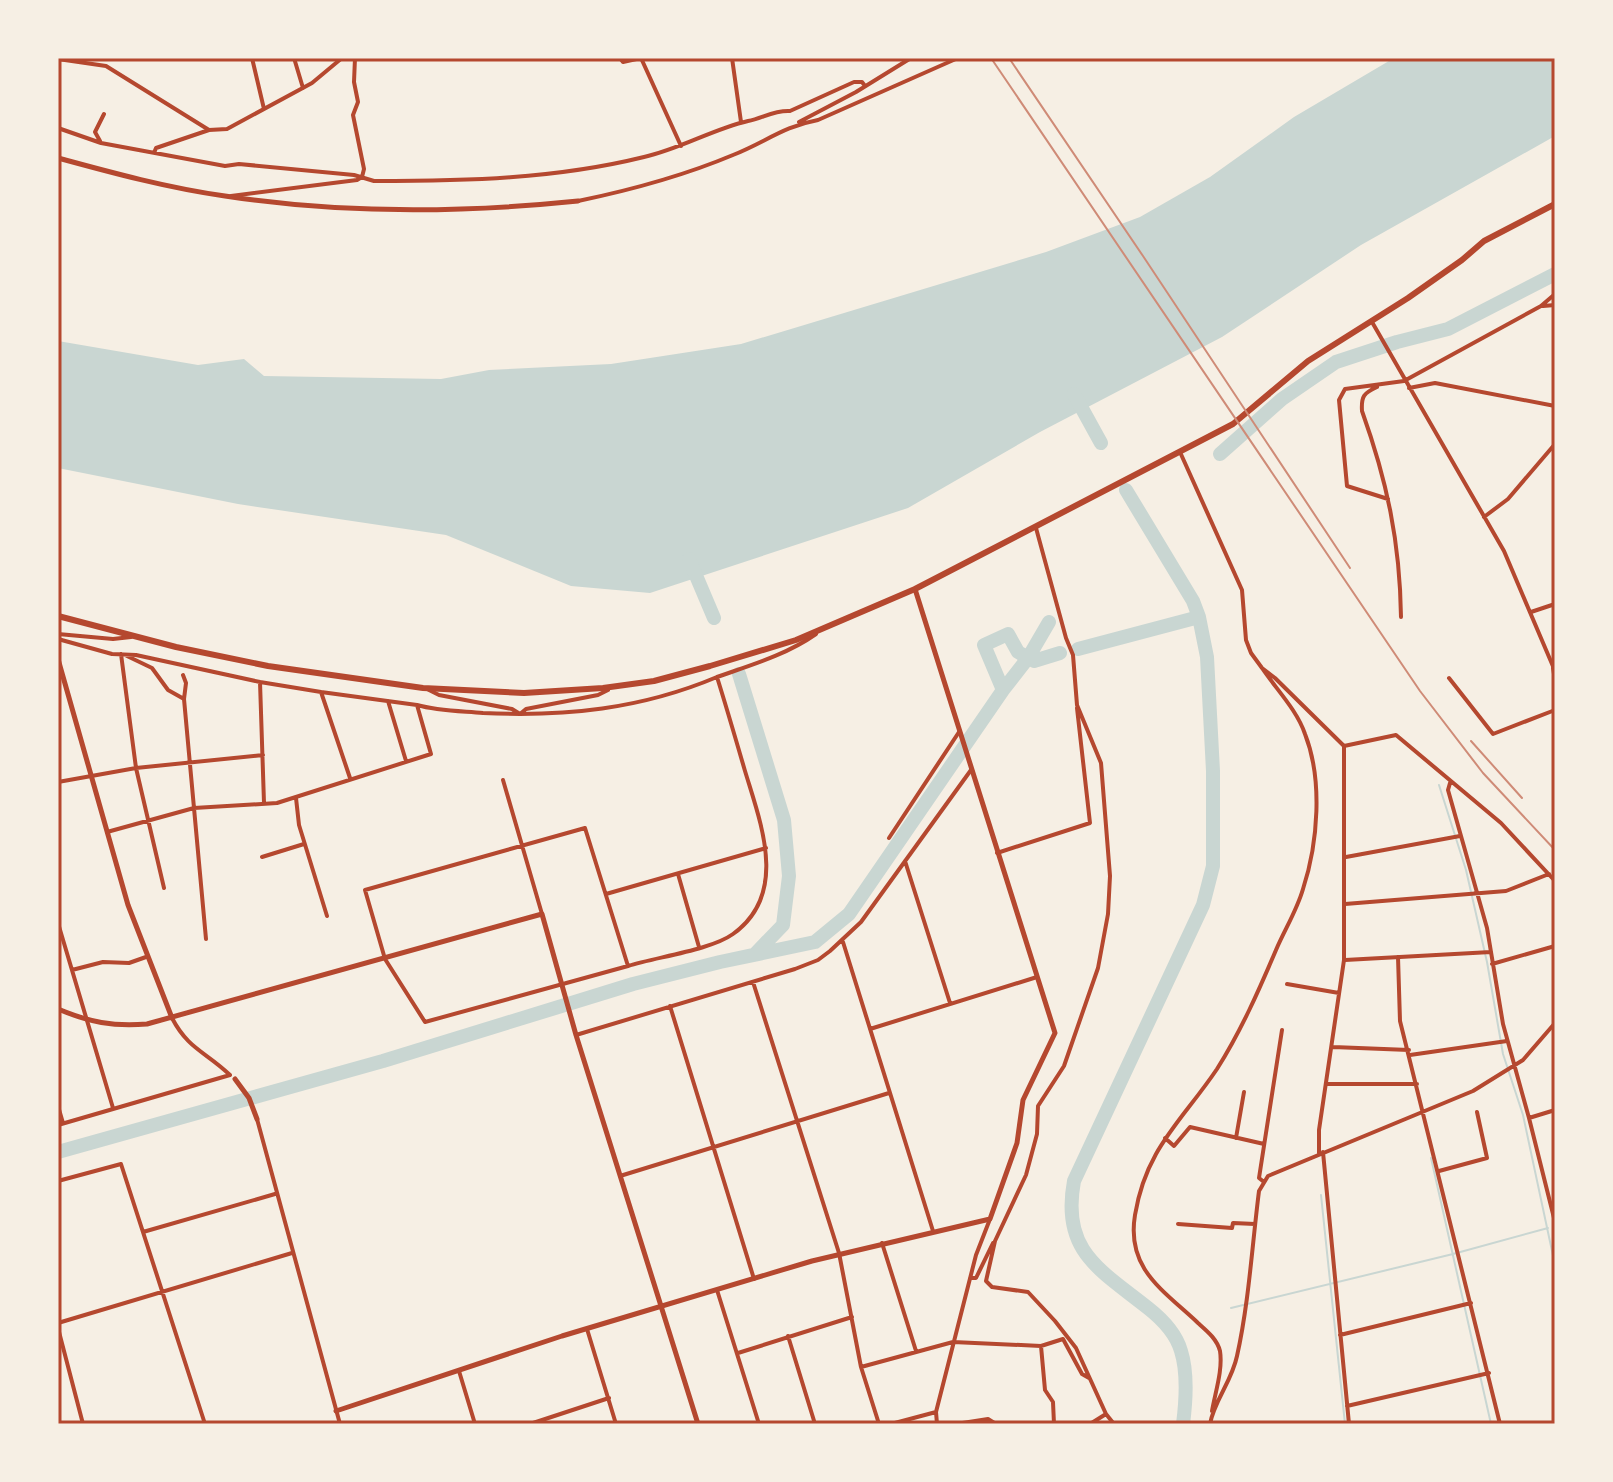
<svg xmlns="http://www.w3.org/2000/svg" width="1613" height="1482" font-family="Ubuntu,sans-serif">
<rect width="100%" height="100%" fill="#f6efe4"/>
<path fill="#c9d6d2" d="M 1394,58 L 1555,58 L 1555,136 L 1361,245 L 1222,337 L 1040,432 L 908,508 L 650,593 L 571,586 L 446,535 L 238,504 L 58,468 L 58,341 L 198,365 L 244,359 L 264,376 L 441,379 L 489,370 L 611,364 L 741,344 L 1046,252 L 1140,217 L 1210,177 L 1294,117 Z"/>
<g fill="none" stroke-linecap="round" stroke-linejoin="round">
<path stroke="#c9d6d2" stroke-width="2" d="M 1439,785 L 1466,870 L 1487,962 L 1503,1054 L 1523,1115 L 1555,1265
M 1431,1158 L 1491,1424
M 1321,1195 L 1345,1424
M 1231,1308 L 1453,1254 L 1548,1228"/>
<path stroke="#c9d6d2" stroke-width="14" d="M 1074,394 L 1101,443
M 1220,454 L 1282,399 L 1336,362 L 1397,342 L 1448,329 L 1555,274
M 1126,490 L 1193,601 L 1199,617 L 1207,657 L 1213,771 L 1213,866 L 1203,905 L 1074,1181 C 1061,1251 1099,1269 1148,1308 C 1162,1319 1176,1333 1181,1351 C 1188,1373 1186,1401 1183,1424
M 689,559 L 714,618
M 1078,649 L 1199,617
M 739,674 L 784,820 L 789,876 L 783,925 L 755,954
M 1003,690 L 984,645 L 1008,634 L 1018,652 L 1034,661 L 1060,653
M 58,1152 L 383,1061 L 633,984 L 720,962 L 815,942 L 849,914 L 1003,690 L 1028,658 L 1049,622"/>
<path stroke="#b5482f" stroke-width="4" d="M 252,58 L 264,109
M 294,58 L 303,88
M 355,58 L 354,82 L 358,102 L 353,115 L 364,169 L 362,177
M 620,58 L 623,62 L 641,58
M 641,58 L 681,146
M 732,58 L 741,122
M 58,59 L 106,66 L 209,130 L 227,129 L 312,83 L 342,58
M 799,122 L 856,92 L 911,58
M 58,128 L 101,143 L 225,166 L 239,164 L 354,175 L 374,181 C 466,181 555,179 644,157 C 680,149 713,129 748,121 C 763,118 774,110 790,111 L 854,82 L 862,82 L 865,86
M 100,141 L 95,132 L 104,114
M 154,153 L 156,148 L 209,130
M 231,196 L 357,180 L 362,177
M 578,201 C 631,190 683,176 733,155 C 764,143 784,126 818,120 L 958,58
M 1543,306 L 1555,305
M 1372,322 L 1504,551 L 1555,671
M 1377,387 C 1364,393 1361,396 1362,411 C 1387,481 1400,542 1401,617
M 1409,388 L 1435,383 L 1555,406
M 1180,452 L 1242,590 L 1246,640 L 1251,653 L 1262,668 L 1275,678 L 1344,746 L 1344,960 L 1319,1130 L 1319,1153
M 1388,499 L 1347,486 L 1339,400 L 1345,389 L 1404,381 L 1541,306 L 1555,294
M 1484,517 L 1508,499 L 1555,444
M 1036,528 L 1066,638 L 1073,655 L 1077,705 L 1101,763 L 1110,876 L 1108,914 L 1098,968 L 1064,1066 L 1038,1106 L 1037,1134 L 1026,1175 L 995,1241 L 986,1281 L 992,1287 L 1028,1292 L 1055,1321 L 1076,1348 L 1106,1414 L 1114,1424
M 1531,612 L 1555,604
M 58,634 L 113,639 L 131,637
M 58,639 L 112,654 L 136,655 L 260,682 L 264,803
M 121,654 L 136,768 L 164,888
M 127,656 L 152,668 L 168,690 L 184,699
M 1553,668 L 1555,680
M 183,675 L 186,683 L 184,699 L 206,939
M 1449,678 L 1493,734 L 1555,710
M 260,682 L 321,692 L 350,778
M 429,690 L 439,695 L 512,709 L 520,714 L 526,709 L 598,695 L 608,690
M 321,692 L 417,705
M 388,701 L 406,761
M 1344,746 L 1396,735 L 1501,823 L 1555,881
M 503,780 L 542,914
M 58,782 L 136,768 L 263,755
M 1450,783 L 1448,790 L 1487,928 L 1503,1024 L 1529,1118 L 1555,1110
M 296,798 L 299,825 L 327,916
M 107,832 L 194,808 L 277,803 L 431,754 L 417,705 C 438,711 461,711 483,713 C 565,717 641,709 717,677
M 889,838 L 959,732
M 997,853 L 1090,823 L 1077,708
M 262,857 L 304,844
M 1346,857 L 1460,836
M 905,861 L 950,1003
M 678,874 L 699,947
M 606,894 L 766,848
M 1345,904 L 1506,891 L 1549,874
M 58,923 L 113,1108
M 843,942 L 933,1231
M 1398,957 L 1400,1021 L 1500,1424
M 1345,960 L 1491,952
M 1492,964 L 1555,946
M 628,966 L 585,828 L 365,890 L 385,959 L 425,1022 L 628,966 C 656,957 711,950 733,934 C 789,894 761,824 745,771 C 736,740 727,709 717,677 C 751,665 786,655 816,634
M 72,970 L 103,962 L 129,963 L 146,957
M 753,982 L 839,1253 L 861,1367 L 879,1424
M 1287,984 L 1339,993
M 670,1006 L 754,1279
M 172,1018 C 188,1049 206,1052 230,1075
M 870,1029 L 1037,977
M 576,1035 L 795,969 L 818,960 L 830,951 L 861,922 L 971,770
M 1333,1047 L 1409,1050
M 1410,1055 L 1507,1041
M 1327,1084 L 1417,1084
M 58,1106 L 63,1123
M 1529,1118 L 1555,1222
M 257,1119 L 340,1424
M 58,1125 L 230,1075
M 1165,1138 L 1174,1146 L 1190,1127 L 1264,1144
M 1236,1138 L 1244,1092
M 1323,1152 L 1349,1424
M 1439,1171 L 1487,1158 L 1477,1112
M 620,1176 L 889,1093
M 58,1181 L 121,1164 L 205,1424
M 1264,1182 L 1259,1178 L 1282,1030
M 1178,1224 L 1232,1228 L 1233,1223 L 1255,1224
M 143,1232 L 275,1194
M 882,1243 L 916,1351
M 970,1278 L 976,1278 L 993,1243
M 717,1290 L 759,1424
M 58,1323 L 292,1253
M 58,1328 L 83,1424
M 587,1329 L 616,1424
M 1340,1335 L 1471,1303
M 788,1336 L 815,1424
M 1041,1346 L 1045,1390 L 1053,1402 L 1054,1424
M 738,1353 L 852,1317
M 861,1367 L 953,1342 L 1041,1346 L 1063,1339 L 1082,1374 L 1089,1378
M 459,1371 L 475,1424
M 1347,1406 L 1489,1373
M 1212,1411 C 1215,1393 1223,1370 1220,1351 C 1217,1339 1207,1331 1198,1323 C 1163,1290 1126,1269 1135,1215 C 1146,1148 1182,1121 1217,1069 C 1241,1031 1259,990 1276,950 C 1285,929 1297,910 1303,889 C 1318,843 1323,780 1305,734 C 1297,710 1276,689 1262,668
M 936,1412 L 937,1424
M 530,1424 L 609,1398
M 891,1424 L 936,1412 L 976,1255 L 990,1219
M 956,1424 L 988,1419 L 996,1424
M 1090,1424 L 1106,1414
M 1210,1424 C 1214,1401 1232,1381 1237,1356 C 1249,1302 1252,1246 1259,1191 L 1268,1176 L 1473,1091 L 1523,1060 L 1555,1023"/>
<path stroke="#b5482f" stroke-width="5" d="M 58,158 C 113,173 168,188 225,196 C 341,214 461,213 578,201
M 58,659 L 128,905 L 172,1018
M 58,1009 C 89,1022 113,1027 147,1024 L 542,914 L 576,1035 L 698,1424
M 235,1079 L 249,1098 L 257,1119
M 336,1411 L 562,1336 L 812,1261 L 990,1219 L 1017,1143 L 1023,1100 L 1055,1033 L 915,589"/>
<path stroke="#b5482f" stroke-width="6" d="M 58,616 L 176,647 L 268,666 L 423,688 L 524,693 L 603,688 L 654,681 L 710,666 L 796,640 L 915,589 L 1233,424 L 1308,361 L 1408,298 L 1462,260 L 1484,241 L 1555,204"/>
<path stroke="#cf8b77" stroke-width="2" d="M 991,58 L 1420,691 L 1483,773 L 1555,850
M 1009,58 L 1143,256 L 1350,568
M 1471,741 L 1522,798"/>
</g>
<rect width="1613" height="1482" fill="none" stroke="#f6efe4" stroke-width="120"/>
<rect x="60" y="60" width="1493" height="1362" fill="none" stroke="#b5482f" stroke-width="3"/>
</svg>
